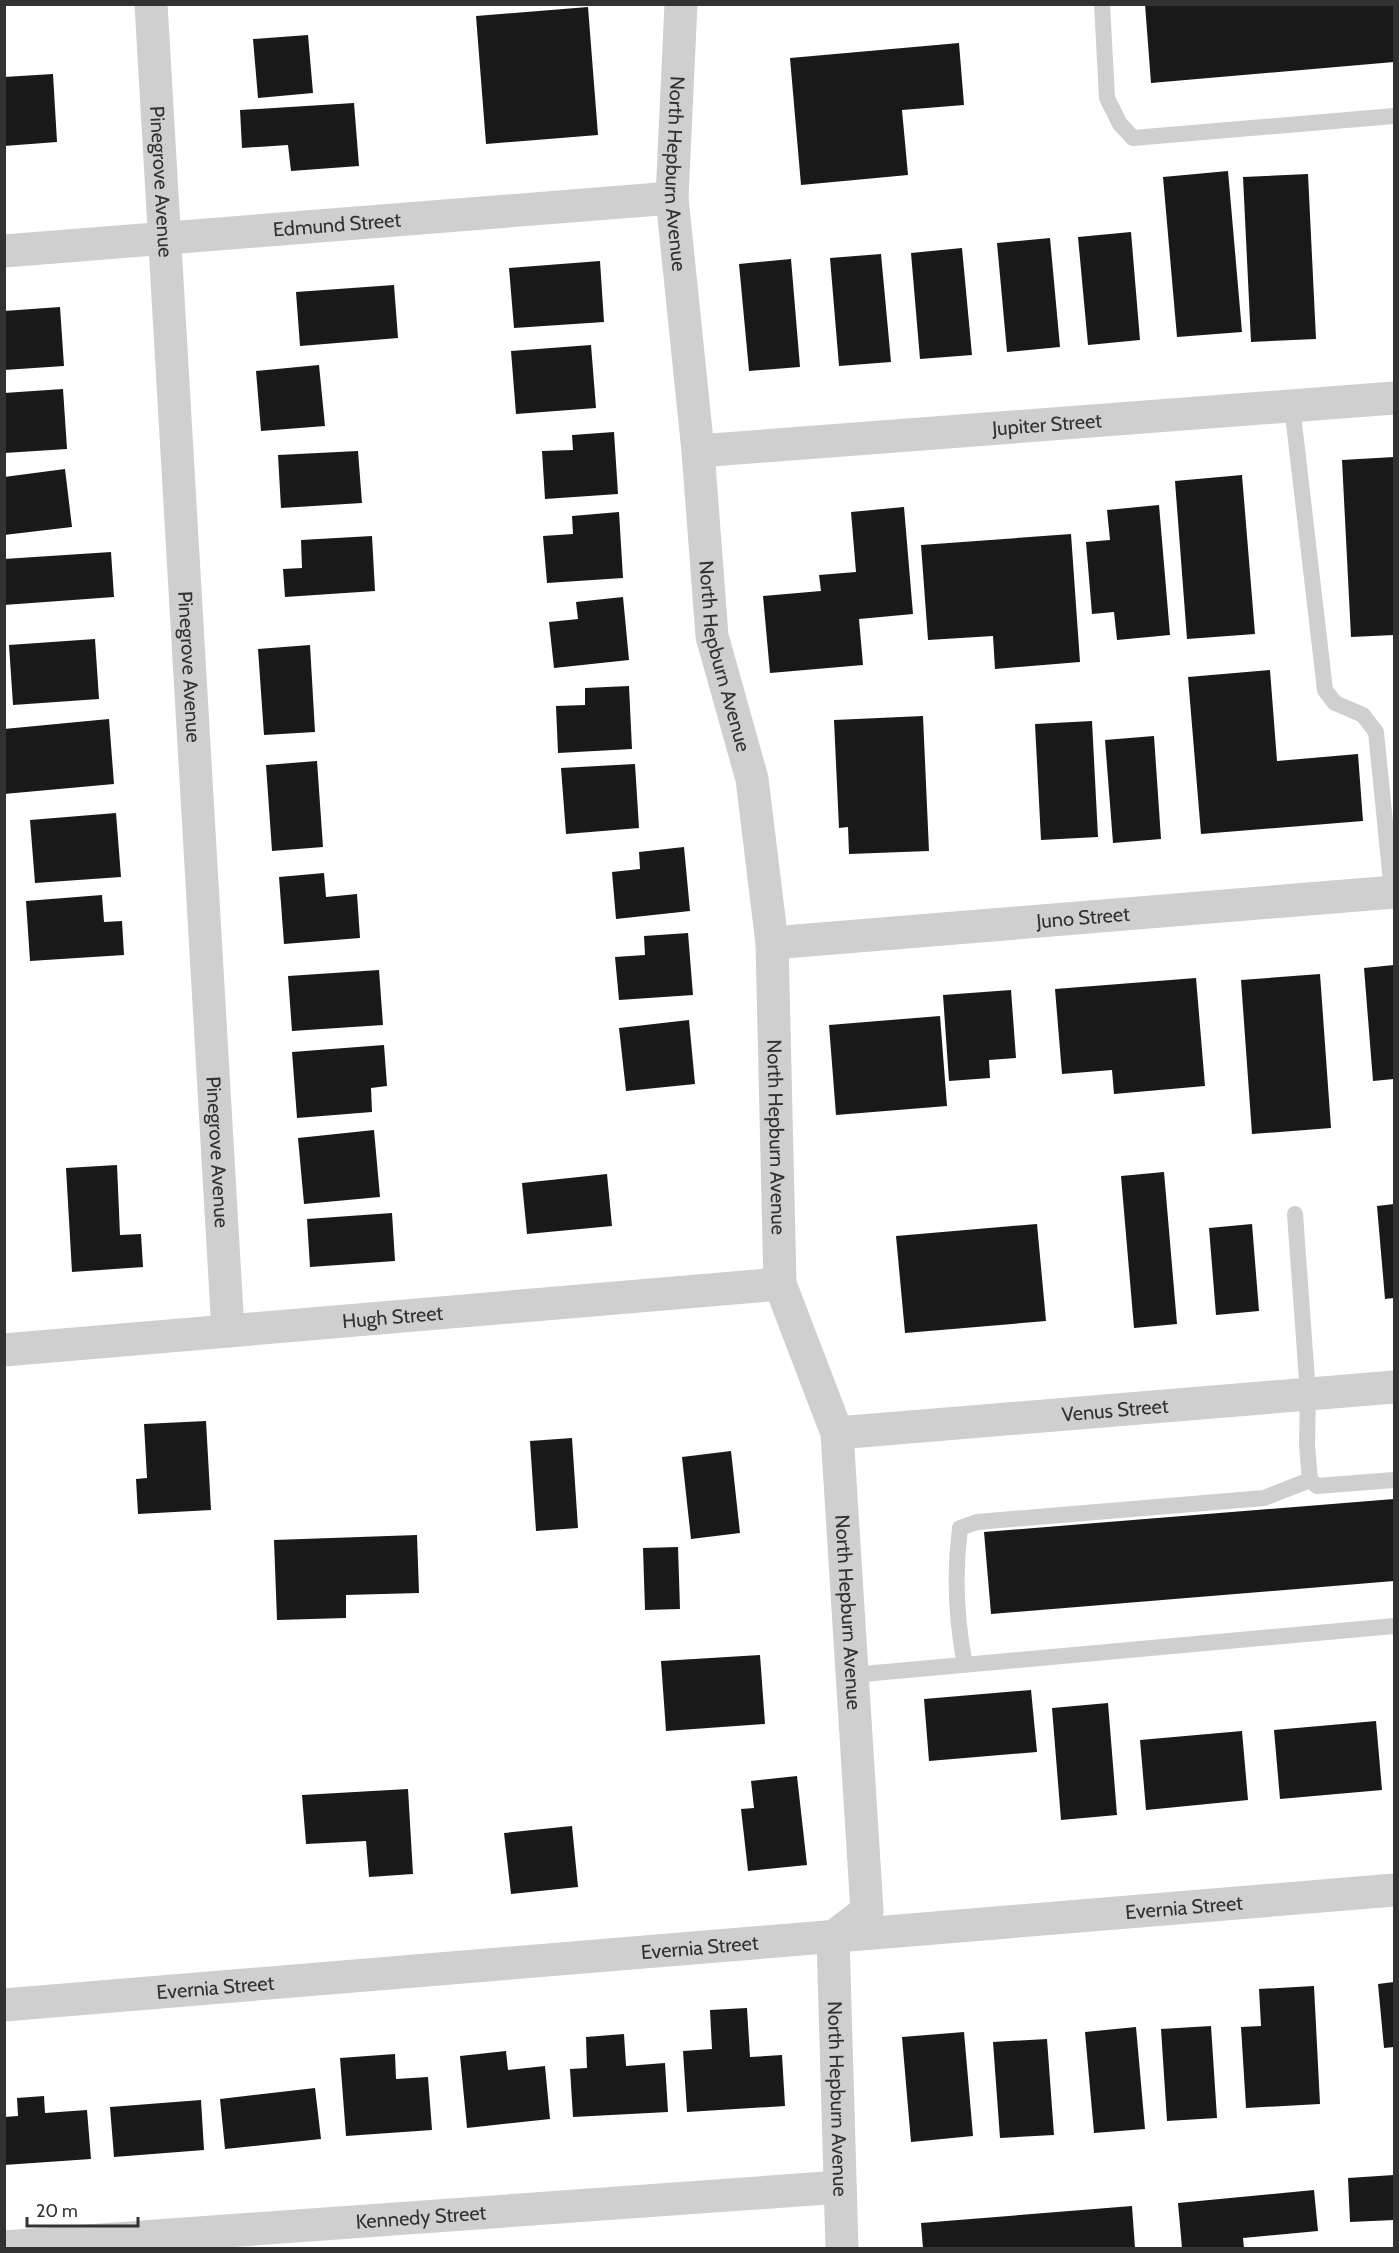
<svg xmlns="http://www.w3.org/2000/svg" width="1399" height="2253" font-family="Cabin,sans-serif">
<rect width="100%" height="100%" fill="#fff"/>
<path fill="#191919" d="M 1145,4 L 1394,4 L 1394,62 L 1151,83 Z
M 588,7 L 598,135 L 486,144 L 476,16 Z
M 308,35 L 313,93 L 258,98 L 253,39 Z
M 959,43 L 964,105 L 902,110 L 908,175 L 801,185 L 790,58 Z
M 53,74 L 57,142 L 4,146 L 4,77 Z
M 354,103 L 359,166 L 291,171 L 288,145 L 242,148 L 240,110 Z
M 1228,171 L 1242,332 L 1177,337 L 1163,177 Z
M 1308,174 L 1316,339 L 1251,342 L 1243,177 Z
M 1131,232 L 1140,340 L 1088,345 L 1078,237 Z
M 1050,238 L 1060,347 L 1007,352 L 997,243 Z
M 962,248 L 972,355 L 920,359 L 911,253 Z
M 881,254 L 891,362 L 839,366 L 830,258 Z
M 791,259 L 800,367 L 749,371 L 739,264 Z
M 600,261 L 604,322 L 514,328 L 509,268 Z
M 394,285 L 398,338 L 300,346 L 296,292 Z
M 60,307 L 64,366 L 4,370 L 4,311 Z
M 591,345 L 596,408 L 516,414 L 511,351 Z
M 319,365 L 325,426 L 261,431 L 256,371 Z
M 63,389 L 67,449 L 4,453 L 4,393 Z
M 614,432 L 618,494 L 545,499 L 542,451 L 573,450 L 572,435 Z
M 358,451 L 362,503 L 281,508 L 278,455 Z
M 1394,457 L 1394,635 L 1351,637 L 1342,460 Z
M 65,469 L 72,527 L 4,535 L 4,477 Z
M 1242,475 L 1255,634 L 1187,639 L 1175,481 Z
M 1159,505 L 1170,635 L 1117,640 L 1114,612 L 1092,614 L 1086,542 L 1110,540 L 1107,510 Z
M 904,507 L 913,614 L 859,619 L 863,665 L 770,673 L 763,596 L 821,591 L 819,575 L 856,572 L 851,512 Z
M 619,512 L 623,578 L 547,583 L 543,536 L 573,534 L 572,516 Z
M 1071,534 L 1080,662 L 995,669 L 993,636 L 928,640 L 921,545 Z
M 372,536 L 375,591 L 285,597 L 283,569 L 302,568 L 301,540 Z
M 111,552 L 114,597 L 4,605 L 4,559 Z
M 623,597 L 629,660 L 554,668 L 549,622 L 578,619 L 576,602 Z
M 95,639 L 99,699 L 13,705 L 9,645 Z
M 310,645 L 315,732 L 264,735 L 258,649 Z
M 1270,670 L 1277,761 L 1358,754 L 1363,821 L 1201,834 L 1188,677 Z
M 629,686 L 632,749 L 558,753 L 556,706 L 585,705 L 585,688 Z
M 923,716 L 929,851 L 849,854 L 848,827 L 839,828 L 834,720 Z
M 109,719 L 114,784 L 4,794 L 4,729 Z
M 1092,721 L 1098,837 L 1041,840 L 1035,724 Z
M 1154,736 L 1161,839 L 1113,843 L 1105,740 Z
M 317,761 L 323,847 L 272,851 L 266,765 Z
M 635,764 L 639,828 L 566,834 L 561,768 Z
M 116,813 L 121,877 L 35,883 L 30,820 Z
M 684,847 L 690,911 L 616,919 L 612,872 L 640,869 L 639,852 Z
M 324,873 L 326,897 L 357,894 L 360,938 L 284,944 L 279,877 Z
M 102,895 L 104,922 L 122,921 L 124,955 L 30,961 L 26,901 Z
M 688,933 L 693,995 L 619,1000 L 615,957 L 645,955 L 644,936 Z
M 1394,965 L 1394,1079 L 1373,1081 L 1364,968 Z
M 379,970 L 383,1025 L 292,1031 L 288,976 Z
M 1320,974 L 1331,1128 L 1252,1134 L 1241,980 Z
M 1196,978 L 1205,1086 L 1114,1094 L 1112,1070 L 1062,1074 L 1055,989 Z
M 1011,990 L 1016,1058 L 989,1060 L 990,1078 L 949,1081 L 943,995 Z
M 940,1016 L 947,1106 L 836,1115 L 829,1025 Z
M 689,1020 L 695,1084 L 626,1091 L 619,1028 Z
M 384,1045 L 387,1086 L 371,1088 L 372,1112 L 297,1118 L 292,1052 Z
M 374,1130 L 380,1197 L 304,1204 L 298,1138 Z
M 117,1165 L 120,1235 L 141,1234 L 143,1267 L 72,1272 L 66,1168 Z
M 1164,1172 L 1177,1324 L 1134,1328 L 1121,1176 Z
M 607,1174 L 612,1226 L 527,1234 L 522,1183 Z
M 1394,1204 L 1394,1298 L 1385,1299 L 1377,1206 Z
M 392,1213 L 395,1261 L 310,1267 L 307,1219 Z
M 1037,1224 L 1046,1321 L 905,1333 L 896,1236 Z
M 1252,1224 L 1259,1311 L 1216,1315 L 1209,1228 Z
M 206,1421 L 211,1510 L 138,1514 L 136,1479 L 147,1478 L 144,1424 Z
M 572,1438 L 578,1528 L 536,1531 L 530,1441 Z
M 731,1451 L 740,1533 L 691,1539 L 682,1457 Z
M 1394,1499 L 1394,1581 L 991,1614 L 984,1532 Z
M 417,1535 L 419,1593 L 346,1595 L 346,1618 L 277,1620 L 274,1540 Z
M 678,1547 L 680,1609 L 645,1610 L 643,1548 Z
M 760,1655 L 765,1724 L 666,1731 L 661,1661 Z
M 1031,1690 L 1037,1752 L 929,1761 L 924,1699 Z
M 1108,1703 L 1117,1815 L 1061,1820 L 1052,1708 Z
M 1376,1721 L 1382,1790 L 1280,1799 L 1274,1730 Z
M 1242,1731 L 1248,1800 L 1146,1810 L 1140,1740 Z
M 797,1776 L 807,1865 L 748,1871 L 741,1809 L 754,1808 L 751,1781 Z
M 408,1789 L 413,1874 L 369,1877 L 366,1841 L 306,1844 L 302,1795 Z
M 572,1826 L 578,1887 L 511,1894 L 504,1833 Z
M 1394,1982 L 1394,2047 L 1384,2048 L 1378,1984 Z
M 1314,1986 L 1320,2104 L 1246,2108 L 1241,2027 L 1261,2026 L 1259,1989 Z
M 747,2008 L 750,2057 L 782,2055 L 785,2106 L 687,2112 L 683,2051 L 712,2049 L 710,2010 Z
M 1211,2026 L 1217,2118 L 1167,2121 L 1161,2029 Z
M 1136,2027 L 1145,2129 L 1094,2133 L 1085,2032 Z
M 964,2032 L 973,2136 L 911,2142 L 902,2037 Z
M 624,2034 L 626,2066 L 665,2063 L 668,2112 L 573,2117 L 570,2069 L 587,2068 L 586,2037 Z
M 1047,2039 L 1054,2135 L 1000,2138 L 993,2042 Z
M 506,2051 L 508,2070 L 545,2066 L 550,2119 L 467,2128 L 460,2056 Z
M 395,2054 L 396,2079 L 428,2077 L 432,2130 L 346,2136 L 340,2058 Z
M 315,2088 L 321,2139 L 225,2149 L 220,2099 Z
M 44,2096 L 45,2113 L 87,2110 L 91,2159 L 4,2165 L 4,2117 L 18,2116 L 17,2098 Z
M 201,2100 L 204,2150 L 114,2157 L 110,2107 Z
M 1394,2175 L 1394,2220 L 1350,2222 L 1348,2178 Z
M 1314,2190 L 1318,2231 L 1243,2238 L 1244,2248 L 1182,2248 L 1178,2203 Z
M 1132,2206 L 1135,2248 L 923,2248 L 921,2223 Z"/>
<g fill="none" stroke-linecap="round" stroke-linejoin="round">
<path stroke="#cfcfcf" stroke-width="16" d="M 1102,4 L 1107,98 L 1120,124 L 1133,138 L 1394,116
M 1292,406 L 1325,690 L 1335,703 L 1363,715 L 1376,732 L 1392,892
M 1295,1214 L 1308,1394 L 1307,1445 L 1310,1480 L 1317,1486 L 1394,1480
M 965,1665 C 956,1619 954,1574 960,1528 L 977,1522 L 1264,1498 L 1310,1480
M 852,1675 L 1394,1626"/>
<g stroke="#cfcfcf" stroke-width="33">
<path id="s1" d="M 151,4 L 228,1331"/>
<path id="s2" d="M 681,4 L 672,198 L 698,451 L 712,636 L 752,779 L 772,943 L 780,1284 L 837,1433 L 867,1911 L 833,1937 L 842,2248"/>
<path id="s3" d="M 4,251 L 672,198"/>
<path id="s4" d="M 698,451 L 1394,398"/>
<path id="s5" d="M 772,943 L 1394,892"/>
<path id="s6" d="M 4,1350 L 780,1284"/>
<path id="s7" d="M 837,1433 L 1394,1387"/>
<path id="s8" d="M 4,2005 L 1394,1890"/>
<path id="s9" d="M 4,2247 L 840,2187"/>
</g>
</g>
<g text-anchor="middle" stroke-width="6" stroke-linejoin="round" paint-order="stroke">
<g font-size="20" fill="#323232" stroke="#fff">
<text dy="7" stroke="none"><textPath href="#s2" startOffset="170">North Hepburn Avenue</textPath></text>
<text dy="7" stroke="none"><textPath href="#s1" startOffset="178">Pinegrove Avenue</textPath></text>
<text dy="7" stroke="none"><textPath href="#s3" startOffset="334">Edmund Street</textPath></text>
<text dy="7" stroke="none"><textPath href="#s4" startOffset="350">Jupiter Street</textPath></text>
<text dy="7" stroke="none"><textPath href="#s2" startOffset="656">North Hepburn Avenue</textPath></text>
<text dy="7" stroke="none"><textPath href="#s1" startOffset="664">Pinegrove Avenue</textPath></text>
<text dy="7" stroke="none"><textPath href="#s5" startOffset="312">Juno Street</textPath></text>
<text dy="7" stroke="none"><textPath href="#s2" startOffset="1142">North Hepburn Avenue</textPath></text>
<text dy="7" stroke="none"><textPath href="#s1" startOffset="1150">Pinegrove Avenue</textPath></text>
<text dy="7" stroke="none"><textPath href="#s6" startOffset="390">Hugh Street</textPath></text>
<text dy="7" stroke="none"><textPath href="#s7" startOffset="279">Venus Street</textPath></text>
<text dy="7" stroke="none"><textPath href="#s2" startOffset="1628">North Hepburn Avenue</textPath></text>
<text dy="7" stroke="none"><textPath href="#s8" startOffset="1184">Evernia Street</textPath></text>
<text dy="7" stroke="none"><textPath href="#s8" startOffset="698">Evernia Street</textPath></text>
<text dy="7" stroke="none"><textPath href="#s8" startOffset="212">Evernia Street</textPath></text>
<text dy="7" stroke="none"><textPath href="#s2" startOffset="2132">North Hepburn Avenue</textPath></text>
<text dy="7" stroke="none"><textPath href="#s9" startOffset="418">Kennedy Street</textPath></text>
</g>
</g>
<rect width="1399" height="2253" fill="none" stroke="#323232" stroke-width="12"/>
<path d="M27 2217v9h111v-9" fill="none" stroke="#323232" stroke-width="3"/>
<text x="36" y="2217" font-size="18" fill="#323232" stroke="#ffffff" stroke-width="4.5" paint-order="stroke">20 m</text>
</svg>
